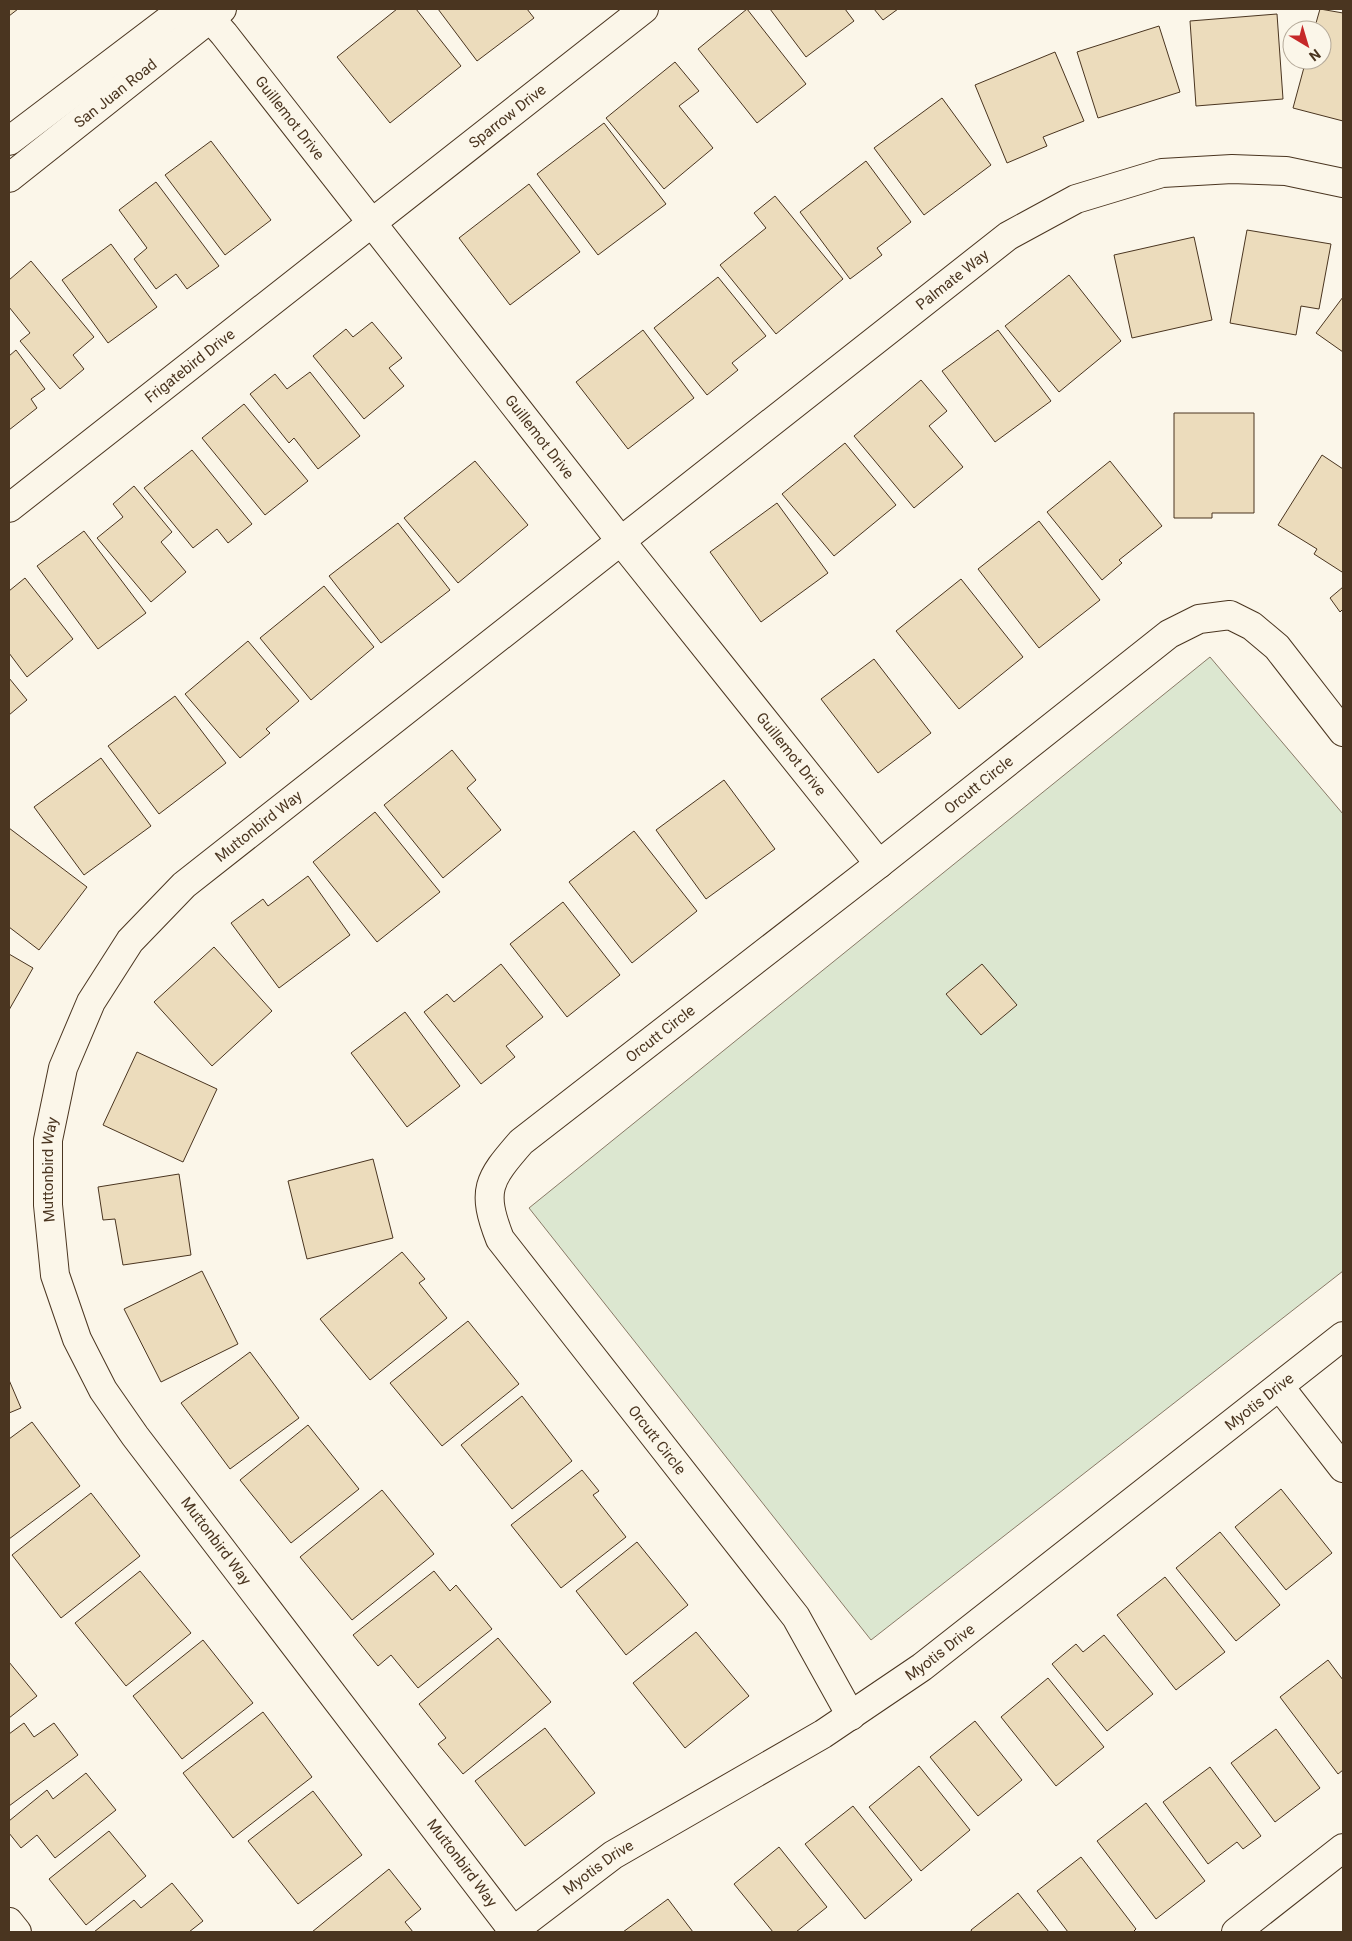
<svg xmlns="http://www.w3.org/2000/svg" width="1352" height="1941" font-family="Roboto,sans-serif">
<rect width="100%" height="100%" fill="#fbf6e9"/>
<path fill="#dce7d0" stroke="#887966" d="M 1210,657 L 1343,814 L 1343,1271 L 871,1640 L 529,1208 Z"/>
<path fill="#ecdcbc" stroke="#4a3520" d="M 9,9 L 18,9 L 9,16 Z
M 397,9 L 416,9 L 461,66 L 390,123 L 337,57 Z
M 438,9 L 527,9 L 534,18 L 477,61 Z
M 747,9 L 806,84 L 757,123 L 698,49 Z
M 770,9 L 845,9 L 854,21 L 806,57 Z
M 874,9 L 898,9 L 883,20 Z
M 1320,9 L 1343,13 L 1343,121 L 1293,108 L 1306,60 L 1322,60 L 1322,30 L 1314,30 Z
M 1277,14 L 1283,99 L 1196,106 L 1190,21 Z
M 1159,26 L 1180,92 L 1098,118 L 1077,52 Z
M 1055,52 L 1084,121 L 1043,137 L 1047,146 L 1007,163 L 975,85 Z
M 675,62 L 699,91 L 679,106 L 713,148 L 664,189 L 606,118 Z
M 942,98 L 991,165 L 924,215 L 874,148 Z
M 604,123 L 666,204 L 598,255 L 537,174 Z
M 211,141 L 271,220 L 225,255 L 165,175 Z
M 866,161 L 911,222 L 877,248 L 882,255 L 850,279 L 800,212 Z
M 156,182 L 219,266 L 187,289 L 176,274 L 156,289 L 134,259 L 147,248 L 119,210 Z
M 529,184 L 580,252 L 510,305 L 459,238 Z
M 775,196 L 843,279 L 776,334 L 720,265 L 766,228 L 754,213 Z
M 1247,230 L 1331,244 L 1319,309 L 1301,306 L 1296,335 L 1230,323 Z
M 1194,237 L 1212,320 L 1132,338 L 1114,255 Z
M 111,244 L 157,307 L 108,343 L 62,280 Z
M 31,261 L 94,337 L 73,355 L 84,369 L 60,389 L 20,341 L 30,333 L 9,307 L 9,280 Z
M 1069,275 L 1121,341 L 1059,392 L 1005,326 Z
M 718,277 L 766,336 L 732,363 L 738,370 L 707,395 L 654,328 Z
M 1343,297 L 1343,352 L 1316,333 Z
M 372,322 L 402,358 L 389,368 L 404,386 L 364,419 L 313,356 L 346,329 L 353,337 Z
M 643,330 L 694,398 L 628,449 L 576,382 Z
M 998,330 L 1051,401 L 995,442 L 942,371 Z
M 16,350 L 45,389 L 31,399 L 37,408 L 9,430 L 9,356 Z
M 310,372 L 360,436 L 318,469 L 294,438 L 289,443 L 250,394 L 275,374 L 287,389 Z
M 921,380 L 947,411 L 929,426 L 963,467 L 914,508 L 854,436 Z
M 244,404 L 308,481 L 265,515 L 202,438 Z
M 1174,413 L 1254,413 L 1254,513 L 1212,513 L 1212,518 L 1174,518 Z
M 845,443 L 896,505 L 834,556 L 782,494 Z
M 192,450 L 252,524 L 228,543 L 217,529 L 193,548 L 144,488 Z
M 1322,455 L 1343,469 L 1343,569 L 1342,572 L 1314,554 L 1317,549 L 1278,525 Z
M 475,461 L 528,525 L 458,583 L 404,518 Z
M 1110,461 L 1162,526 L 1119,560 L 1122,563 L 1102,580 L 1047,512 Z
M 134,486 L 172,532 L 161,542 L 186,572 L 151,602 L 97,538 L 123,517 L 113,504 Z
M 777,503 L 828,573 L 761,622 L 710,552 Z
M 1039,521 L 1100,600 L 1039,648 L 978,569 Z
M 398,523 L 450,590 L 381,643 L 329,576 Z
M 84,531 L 146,613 L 98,649 L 37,566 Z
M 25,578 L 73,639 L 27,677 L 9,653 L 9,591 Z
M 961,579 L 1023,657 L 959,709 L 896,631 Z
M 324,586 L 374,647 L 311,700 L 260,638 Z
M 1343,587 L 1343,609 L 1340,612 L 1330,598 Z
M 248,641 L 299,701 L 266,729 L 270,733 L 240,758 L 185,694 Z
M 874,659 L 931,733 L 878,773 L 821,699 Z
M 9,678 L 27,700 L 9,715 Z
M 175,696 L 226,763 L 159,814 L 108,746 Z
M 452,750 L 476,780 L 467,788 L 501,830 L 443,878 L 384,805 Z
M 101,758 L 151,826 L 84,875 L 34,807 Z
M 724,780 L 775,849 L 706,899 L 656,830 Z
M 375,812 L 440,892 L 377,942 L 313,862 Z
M 9,828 L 87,887 L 39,950 L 9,927 Z
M 634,831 L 697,911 L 632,963 L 569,882 Z
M 308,876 L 350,935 L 279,988 L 231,923 L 263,899 L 268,906 Z
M 563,902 L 620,975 L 567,1017 L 510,944 Z
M 214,947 L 272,1011 L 212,1066 L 154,1002 Z
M 9,954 L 33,968 L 9,1010 Z
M 501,964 L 543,1017 L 506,1046 L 515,1057 L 481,1084 L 424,1012 L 447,994 L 454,1002 Z
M 982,964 L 1017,1005 L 981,1035 L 946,994 Z
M 405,1012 L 460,1086 L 407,1127 L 351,1053 Z
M 137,1052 L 217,1089 L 183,1162 L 103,1125 Z
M 373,1159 L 393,1238 L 307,1259 L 288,1181 Z
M 179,1174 L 191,1255 L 123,1265 L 115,1219 L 103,1220 L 98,1187 Z
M 402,1252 L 425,1279 L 419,1283 L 447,1318 L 370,1380 L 320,1319 Z
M 202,1271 L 238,1344 L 161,1382 L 124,1309 Z
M 468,1321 L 519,1384 L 442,1446 L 390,1383 Z
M 250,1352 L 299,1418 L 230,1469 L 181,1403 Z
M 9,1380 L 21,1408 L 9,1413 Z
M 522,1396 L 572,1461 L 512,1509 L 461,1445 Z
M 32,1422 L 80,1486 L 9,1539 L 9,1439 Z
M 308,1425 L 359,1489 L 291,1543 L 240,1480 Z
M 582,1470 L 599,1491 L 593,1495 L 626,1537 L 561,1588 L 511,1525 Z
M 1281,1489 L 1332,1553 L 1286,1590 L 1235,1527 Z
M 382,1490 L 434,1554 L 352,1620 L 300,1557 Z
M 91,1493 L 140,1556 L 61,1618 L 12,1555 Z
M 1220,1532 L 1280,1605 L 1236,1641 L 1176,1568 Z
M 637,1542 L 688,1605 L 626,1655 L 576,1591 Z
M 140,1571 L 191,1633 L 126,1686 L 75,1623 Z
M 434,1571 L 450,1591 L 456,1585 L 492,1629 L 418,1688 L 391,1655 L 378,1666 L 353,1635 Z
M 1165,1577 L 1225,1652 L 1176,1690 L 1117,1615 Z
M 696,1632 L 749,1696 L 685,1748 L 633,1683 Z
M 1104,1635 L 1153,1694 L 1107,1731 L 1052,1664 L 1076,1644 L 1083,1652 Z
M 498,1638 L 551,1702 L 463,1774 L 438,1744 L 446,1738 L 419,1704 Z
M 203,1640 L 253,1703 L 182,1759 L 133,1696 Z
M 1328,1660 L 1343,1680 L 1343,1770 L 1338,1774 L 1280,1697 Z
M 9,1662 L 37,1696 L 9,1718 Z
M 1048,1678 L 1104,1747 L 1056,1786 L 1001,1717 Z
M 263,1712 L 312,1777 L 233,1838 L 183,1773 Z
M 975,1721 L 1022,1780 L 978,1816 L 930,1757 Z
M 24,1723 L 34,1737 L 54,1723 L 78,1755 L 9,1806 L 9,1734 Z
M 545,1728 L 595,1793 L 525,1846 L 475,1781 Z
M 1276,1729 L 1320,1788 L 1275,1822 L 1231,1763 Z
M 919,1766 L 970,1830 L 921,1871 L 869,1807 Z
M 1210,1767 L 1261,1836 L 1243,1849 L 1237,1842 L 1208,1864 L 1163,1802 Z
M 86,1773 L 116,1810 L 55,1858 L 37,1835 L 21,1848 L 9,1833 L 9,1821 L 47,1790 L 53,1799 Z
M 313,1791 L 362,1855 L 298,1904 L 248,1841 Z
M 1146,1803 L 1205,1881 L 1156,1919 L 1097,1841 Z
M 853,1806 L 912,1880 L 865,1919 L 805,1844 Z
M 109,1831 L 146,1876 L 86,1925 L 49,1879 Z
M 779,1847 L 827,1907 L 796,1932 L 773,1932 L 734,1884 Z
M 1081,1857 L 1136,1929 L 1133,1932 L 1068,1932 L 1037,1891 Z
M 389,1869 L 421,1909 L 405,1922 L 413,1932 L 312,1932 Z
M 172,1883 L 203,1921 L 189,1932 L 94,1932 L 134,1900 L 141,1908 Z
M 1018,1893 L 1049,1932 L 972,1932 L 971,1930 Z
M 668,1899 L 693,1932 L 623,1932 Z"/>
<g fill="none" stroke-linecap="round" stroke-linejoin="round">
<defs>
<g id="minor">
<path id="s1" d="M 202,9 L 224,34 L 620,540 L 879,864"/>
<path id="s2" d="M 9,508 L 644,9"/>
<path d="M 1280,1387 L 1343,1468"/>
<path id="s3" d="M 851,1716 L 796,1617 L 500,1239 C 481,1190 488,1180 521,1142 L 879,864 L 1169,634 L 1199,619 L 1230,615 L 1252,626 L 1277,647 L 1343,732"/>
<path d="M 9,1922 L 17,1932"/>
<path id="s4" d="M 512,1932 L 613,1855 L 823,1734 L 922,1667 L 1343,1336"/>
<path id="s5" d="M 514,1932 L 135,1436 L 103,1390 L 77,1339 L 55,1275 L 48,1205 L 48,1140 L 63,1068 L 91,1002 L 130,941 L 184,885 L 1008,236 L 1076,199 L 1162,173 L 1232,169 L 1286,171 L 1343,183"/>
<path d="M 1236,1932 L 1343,1848"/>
</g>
<g id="secondary">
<path d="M 9,141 L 183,9"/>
<path id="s6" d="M 9,178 L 222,9"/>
</g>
</defs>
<use href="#minor" stroke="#4a3520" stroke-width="30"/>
<use href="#secondary" stroke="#4a3520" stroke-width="30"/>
<use href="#minor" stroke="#fbf6e9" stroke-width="28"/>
<use href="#secondary" stroke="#fbf6e9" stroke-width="28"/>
</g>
<g text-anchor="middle" stroke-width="4" stroke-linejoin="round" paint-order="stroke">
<g font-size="15" fill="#4a3520" stroke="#fbf6e9">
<text dy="5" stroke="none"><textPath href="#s6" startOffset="136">San Juan Road</textPath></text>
<text dy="5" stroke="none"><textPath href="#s2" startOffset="634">Sparrow Drive</textPath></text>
<text dy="5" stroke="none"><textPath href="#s1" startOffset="140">Guillemot Drive</textPath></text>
<text dy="5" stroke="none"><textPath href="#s5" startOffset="2214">Palmate Way</textPath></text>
<text dy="5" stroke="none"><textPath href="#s2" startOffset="230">Frigatebird Drive</textPath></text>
<text dy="5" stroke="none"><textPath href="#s1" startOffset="545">Guillemot Drive</textPath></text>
<text dy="5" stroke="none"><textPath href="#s1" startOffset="950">Guillemot Drive</textPath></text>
<text dy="5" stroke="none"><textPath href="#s3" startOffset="1282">Orcutt Circle</textPath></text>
<text dy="5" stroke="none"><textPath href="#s5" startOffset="1331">Muttonbird Way</textPath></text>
<text dy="5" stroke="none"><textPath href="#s3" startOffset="878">Orcutt Circle</textPath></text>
<text dy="5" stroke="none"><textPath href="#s5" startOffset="911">Muttonbird Way</textPath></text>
<text dy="5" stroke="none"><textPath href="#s4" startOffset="918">Myotis Drive</textPath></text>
<text transform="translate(657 1440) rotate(52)" y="5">Orcutt Circle</text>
<text transform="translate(216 1541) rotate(53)" y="5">Muttonbird Way</text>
<text dy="5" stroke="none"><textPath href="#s4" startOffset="512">Myotis Drive</textPath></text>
<text transform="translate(462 1863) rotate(53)" y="5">Muttonbird Way</text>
<text dy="5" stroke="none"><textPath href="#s4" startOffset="108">Myotis Drive</textPath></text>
</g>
</g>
<rect width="1352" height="1941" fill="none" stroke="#4a3520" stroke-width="20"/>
<g transform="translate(1307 45) rotate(142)"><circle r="24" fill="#fbf6e9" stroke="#b4a999"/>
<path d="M0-4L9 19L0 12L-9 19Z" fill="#c62828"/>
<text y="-8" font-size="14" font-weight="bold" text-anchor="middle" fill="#4a3520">N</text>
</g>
</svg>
